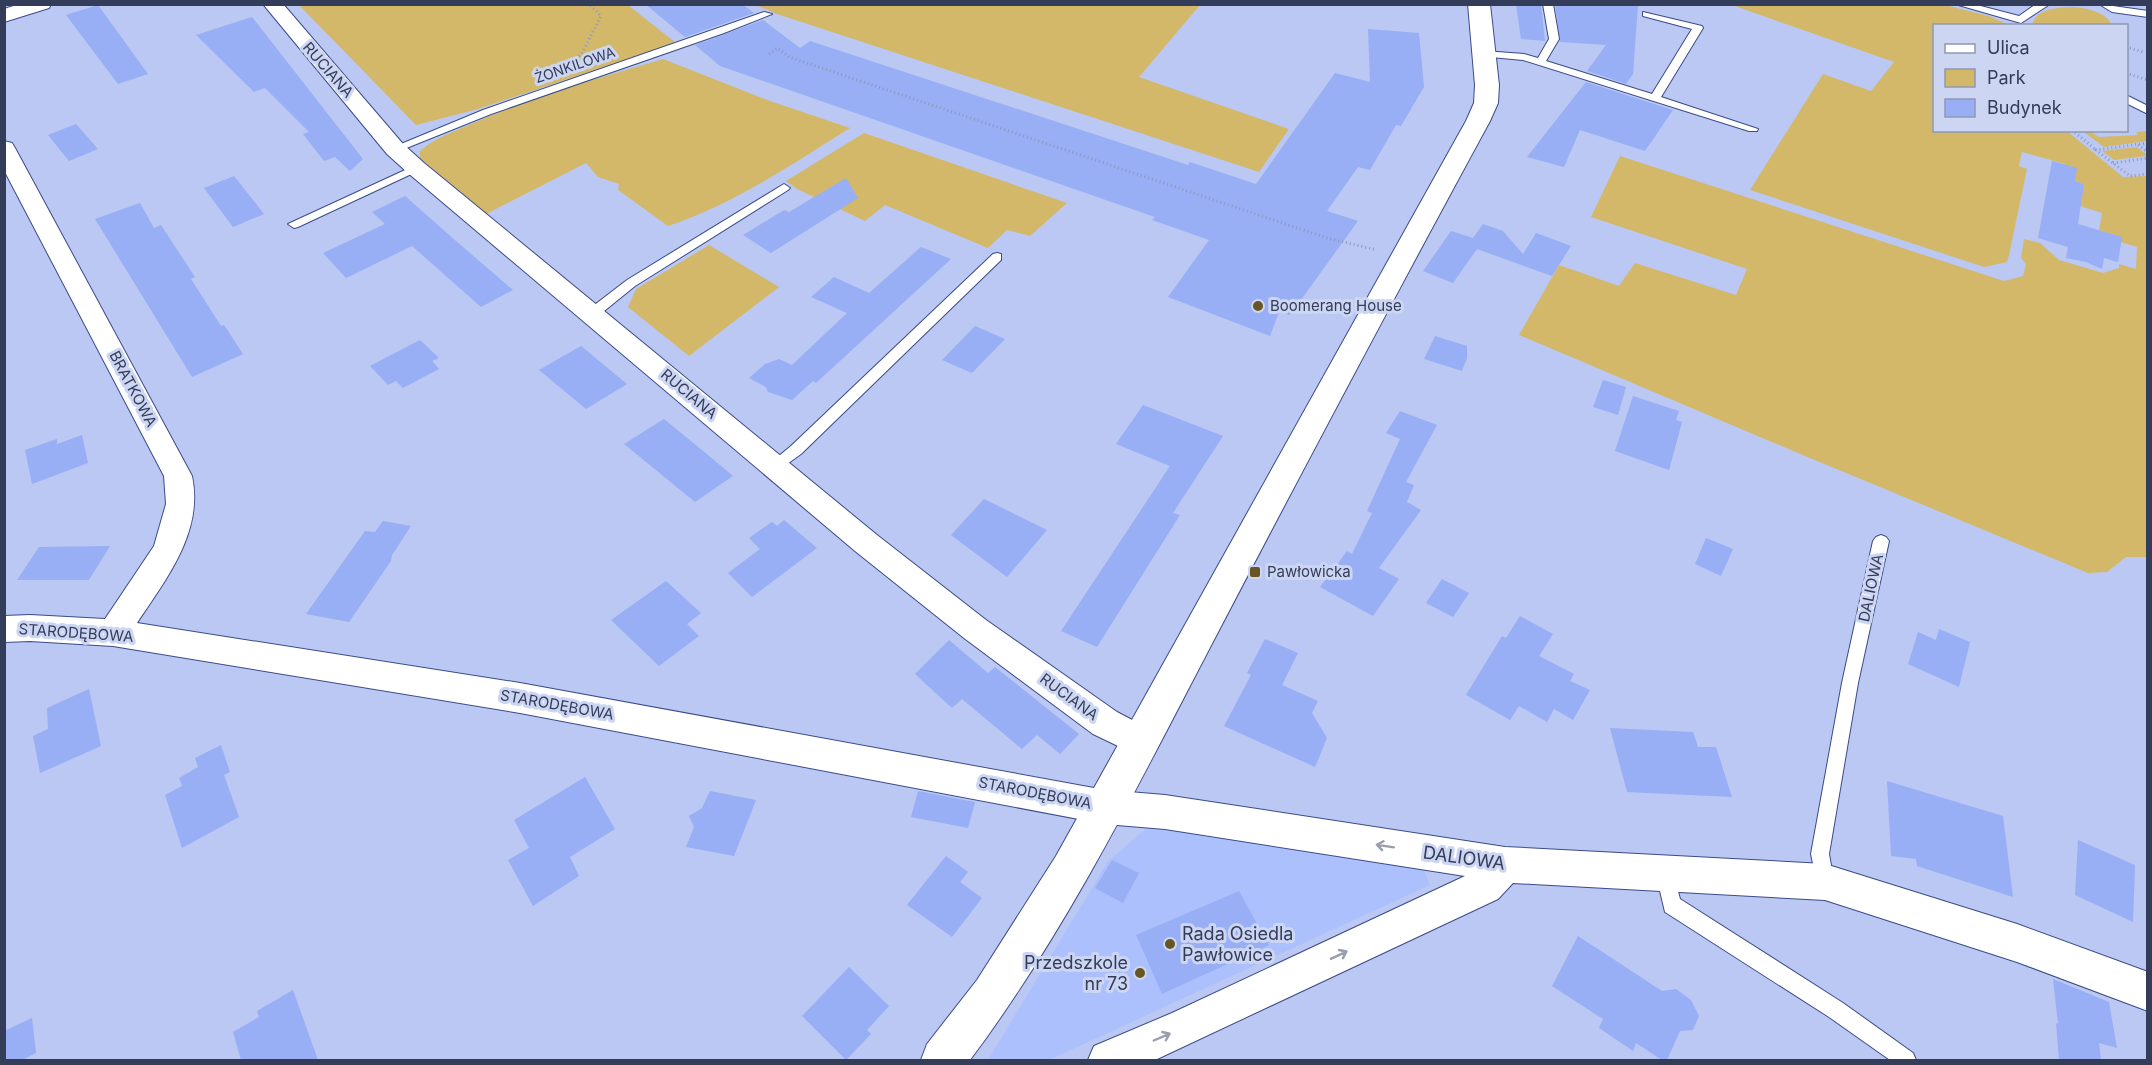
<svg xmlns="http://www.w3.org/2000/svg" width="2152" height="1065" font-family="Inter,sans-serif">
<rect width="100%" height="100%" fill="#bac8f3"/>
<path fill="#adc0fe" d="M 1149,826 L 1422,866 L 1430,885 L 1049,1060 L 988,1060 L 1110,858 L 1112,858 Z"/>
<path fill="#d3b86a" d="M 299,5 L 628,5 L 676,43 L 478,109 L 416,125 Z
M 756,5 L 1200,5 L 1139,77 L 1289,129 L 1259,172 L 777,14 Z
M 1732,5 L 1945,5 L 1989,16 L 2009,25 L 1934,26 L 1934,130 L 2067,131 L 2123,177 L 2147,176 L 2147,557 L 2126,557 L 2107,572 L 2088,573 L 1805,456 L 1519,335 L 1559,265 L 1619,286 L 1635,263 L 1736,295 L 1747,269 L 1591,217 L 1620,156 L 2004,281 L 2023,276 L 2026,264 L 2021,258 L 2024,239 L 2040,243 L 2059,260 L 2103,273 L 2119,268 L 2119,264 L 2136,269 L 2137,247 L 2121,242 L 2121,237 L 2099,230 L 2102,213 L 2080,206 L 2084,184 L 2075,181 L 2075,177 L 2064,174 L 2065,164 L 2022,152 L 2019,166 L 2027,169 L 2009,255 L 2007,262 L 1984,267 L 1750,190 L 1823,74 L 1871,91 L 1894,62 Z
M 2072,7 C 2086,8 2105,11 2112,25 L 2032,25 C 2036,8 2057,8 2072,7 Z
M 663,59 L 770,101 L 850,128 C 791,165 734,204 668,226 L 618,190 L 619,184 L 598,177 L 586,163 L 486,214 L 420,158 L 420,151 C 434,138 453,132 469,125 C 532,97 598,78 663,59 Z
M 2090,131 L 2099,137 L 2138,135 L 2136,132 L 2147,131 L 2147,141 L 2104,147 L 2084,132 Z
M 864,133 L 1067,203 L 1030,236 L 1007,230 L 988,248 L 885,205 L 865,221 L 797,189 L 786,181 Z
M 2137,147 L 2146,154 L 2146,156 L 2114,160 L 2102,151 Z
M 709,245 L 779,287 L 689,356 L 628,307 L 636,289 Z"/>
<path fill="#98aef5" d="M 645,4 L 742,4 L 754,13 L 685,37 Z
M 1516,4 L 1541,4 L 1545,41 L 1521,39 Z
M 1555,4 L 1638,4 L 1633,74 L 1626,84 L 1587,71 L 1606,45 L 1560,42 Z
M 98,5 L 148,74 L 118,84 L 66,15 Z
M 252,17 L 363,159 L 350,171 L 335,157 L 324,161 L 303,134 L 309,132 L 265,88 L 254,92 L 196,35 Z
M 763,20 L 800,48 L 810,41 L 1188,165 L 1190,162 L 1256,184 L 1335,73 L 1370,82 L 1368,29 L 1419,33 L 1424,87 L 1401,126 L 1396,125 L 1370,170 L 1358,167 L 1327,211 L 1358,221 L 1290,315 L 1279,312 L 1270,336 L 1168,297 L 1209,240 L 1152,220 L 1155,217 L 1126,207 L 720,66 L 695,45 Z
M 1586,82 L 1673,110 L 1645,151 L 1580,130 L 1564,167 L 1527,157 Z
M 76,124 L 98,149 L 69,161 L 48,135 Z
M 2052,161 L 2077,168 L 2075,181 L 2084,184 L 2078,224 L 2122,237 L 2118,262 L 2104,258 L 2102,269 L 2086,262 L 2066,258 L 2068,247 L 2038,238 Z
M 234,176 L 264,214 L 233,227 L 204,188 Z
M 846,178 L 858,198 L 771,253 L 743,235 L 784,210 L 789,212 Z
M 405,196 L 456,241 L 513,290 L 481,307 L 412,246 L 346,278 L 323,253 L 385,224 L 372,212 Z
M 140,203 L 154,228 L 161,225 L 195,277 L 191,279 L 221,326 L 224,325 L 243,354 L 192,377 L 95,219 Z
M 1483,224 L 1503,231 L 1523,254 L 1536,233 L 1571,246 L 1552,276 L 1477,249 L 1453,283 L 1423,271 L 1451,231 L 1473,238 Z
M 921,247 L 951,259 L 816,383 L 813,381 L 792,400 L 768,392 L 766,387 L 749,378 L 765,364 L 779,359 L 792,365 L 847,313 L 811,297 L 834,277 L 869,293 Z
M 975,326 L 1005,339 L 972,373 L 942,360 Z
M 1435,336 L 1467,346 L 1467,358 L 1462,371 L 1424,359 Z
M 420,340 L 439,358 L 432,361 L 439,369 L 403,388 L 396,381 L 388,385 L 370,366 Z
M 581,346 L 627,384 L 586,409 L 539,370 Z
M 1603,380 L 1626,387 L 1618,415 L 1593,407 Z
M 1633,396 L 1679,411 L 1676,420 L 1682,422 L 1669,470 L 1615,451 Z
M 1143,405 L 1223,436 L 1173,513 L 1180,515 L 1097,647 L 1061,631 L 1170,466 L 1116,444 Z
M 1400,411 L 1437,425 L 1406,482 L 1414,485 L 1407,502 L 1421,510 L 1379,568 L 1399,579 L 1373,616 L 1320,587 L 1347,551 L 1352,554 L 1372,513 L 1367,511 L 1400,439 L 1386,433 Z
M 664,419 L 708,455 L 733,476 L 695,502 L 624,444 Z
M 82,435 L 88,463 L 32,484 L 25,450 L 57,439 L 57,444 Z
M 984,499 L 1047,530 L 1007,577 L 951,535 Z
M 784,520 L 817,548 L 752,597 L 728,573 L 760,549 L 749,538 L 772,522 L 777,526 Z
M 383,521 L 411,526 L 392,555 L 391,561 L 349,622 L 306,614 L 365,531 L 375,532 Z
M 1706,538 L 1733,549 L 1721,576 L 1695,564 Z
M 110,546 L 89,580 L 17,580 L 39,547 Z
M 1442,579 L 1469,593 L 1453,617 L 1426,603 Z
M 666,581 L 701,613 L 687,624 L 699,636 L 659,666 L 611,620 Z
M 1520,616 L 1553,634 L 1539,656 L 1574,674 L 1570,681 L 1590,690 L 1573,720 L 1554,709 L 1547,722 L 1519,706 L 1510,720 L 1466,695 L 1502,636 L 1506,638 Z
M 1939,629 L 1970,642 L 1959,687 L 1908,664 L 1918,632 L 1936,640 Z
M 1265,639 L 1298,653 L 1282,685 L 1318,701 L 1312,713 L 1327,738 L 1315,767 L 1224,726 L 1251,675 L 1247,673 Z
M 949,640 L 988,673 L 995,667 L 1079,734 L 1060,754 L 1037,735 L 1022,749 L 962,699 L 952,708 L 915,674 Z
M 89,689 L 101,746 L 40,773 L 33,736 L 48,729 L 47,708 Z
M 1610,728 L 1693,732 L 1698,747 L 1716,747 L 1732,797 L 1627,792 Z
M 221,745 L 230,772 L 224,775 L 239,817 L 182,848 L 165,795 L 182,786 L 179,778 L 198,767 L 195,758 Z
M 585,777 L 615,829 L 570,857 L 579,876 L 533,906 L 508,860 L 529,848 L 514,820 Z
M 1887,781 L 2003,816 L 2013,897 L 1917,866 L 1916,859 L 1891,856 Z
M 710,791 L 756,800 L 734,856 L 686,847 L 694,827 L 689,816 L 702,808 Z
M 918,791 L 975,802 L 968,828 L 911,817 Z
M 2078,840 L 2135,865 L 2133,922 L 2075,895 Z
M 946,856 L 968,872 L 960,882 L 982,898 L 952,937 L 907,905 Z
M 1112,860 L 1139,873 L 1123,903 L 1095,888 Z
M 1239,891 L 1269,945 L 1162,994 L 1136,935 Z
M 1578,936 L 1662,991 L 1676,989 L 1691,1000 L 1699,1016 L 1693,1030 L 1680,1031 L 1667,1060 L 1662,1060 L 1636,1043 L 1633,1051 L 1599,1028 L 1603,1019 L 1552,986 Z
M 849,967 L 889,1006 L 867,1030 L 871,1034 L 846,1060 L 802,1016 Z
M 2053,979 L 2109,1002 L 2117,1048 L 2099,1043 L 2101,1060 L 2059,1060 L 2056,1023 L 2058,1024 Z
M 293,990 L 318,1060 L 241,1060 L 233,1032 L 259,1017 L 257,1011 Z
M 32,1018 L 36,1053 L 22,1060 L 4,1060 L 4,1031 Z"/>
<g fill="none" stroke-linecap="round" stroke-linejoin="round">
<defs>
<path id="service" d="M 1543,4 L 1553,4 L 1559,39 L 1546,61 L 1652,94 L 1692,29 L 1643,16 L 1643,12 L 1702,26 L 1703,28 L 1661,97 L 1758,129 L 1757,131 L 1749,131 L 1523,60 L 1480,56 L 1480,52 L 1484,51 L 1524,54 L 1538,58 L 1549,39 Z
M 1955,4 L 1973,4 L 2019,16 L 2036,4 L 2050,4 L 2021,23 Z
M 2099,4 L 2148,11 L 2148,17 L 2112,12 Z
M 764,12 L 772,14 L 724,33 L 491,114 L 399,151 L 395,152 L 389,149 L 483,110 Z
M 2126,95 L 2148,106 L 2148,114 L 2126,103 Z
M 416,165 L 420,166 L 420,170 L 298,227 L 294,228 L 288,224 Z
M 784,184 L 790,188 L 788,190 L 635,286 L 598,316 L 588,316 L 587,313 L 588,310 L 627,280 Z
M 997,253 L 1001,254 L 1001,260 L 801,454 L 780,469 L 770,469 L 768,465 L 791,446 L 993,254 Z
M 1881,535 L 1886,537 L 1889,541 L 1858,683 L 1829,854 L 1834,882 L 1832,888 L 1825,891 L 1818,888 L 1811,854 L 1842,683 L 1873,541 L 1876,537 Z
M 1665,865 L 1672,868 L 1680,899 L 1843,1003 L 1913,1053 L 1916,1060 L 1890,1060 L 1829,1017 L 1665,912 L 1656,874 L 1658,868 Z"/>
<path id="minor" d="M 20,4 L 51,4 L 49,8 L 4,22 L 4,9 Z
M 263,4 L 283,4 L 403,144 L 424,163 L 877,535 L 986,620 L 1117,712 L 1153,731 L 1158,742 L 1153,753 L 1141,757 L 1093,734 L 964,638 L 855,551 L 408,173 L 387,154 Z
M 4,141 L 12,143 L 15,148 L 192,476 C 204,532 166,579 137,623 L 520,683 L 1105,790 L 1165,795 L 1505,847 L 1825,864 L 2017,924 L 2148,972 L 2148,1011 L 2017,962 L 1825,900 L 1513,883 L 1498,899 L 1155,1060 L 1088,1060 L 1094,1046 L 1172,1013 L 1465,876 L 1165,829 L 1105,824 L 520,713 L 113,646 L 30,641 L 4,642 L 4,616 L 30,615 L 105,619 L 154,546 L 166,504 L 164,476 L 4,170 Z"/>
<path id="tertiary" d="M 1468,4 L 1490,4 L 1499,85 L 1498,103 L 1490,121 C 1397,292 1306,464 1216,636 C 1140,781 1068,929 970,1060 L 921,1060 L 927,1044 L 977,980 L 1056,856 L 1466,121 L 1474,103 L 1475,85 Z"/>
</defs>
<use href="#service" stroke="#3b4b88" stroke-width="2"/>
<use href="#minor" stroke="#3b4b88" stroke-width="2"/>
<use href="#tertiary" stroke="#3b4b88" stroke-width="2"/>
<path stroke="#8d99bf" stroke-width="3" stroke-dasharray="1 3" stroke-linecap="butt" d="M 2126,47 L 2143,52
M 769,54 L 777,48 L 789,57 L 1327,238 L 1377,250
M 576,59 L 582,53 L 601,16 L 589,4
M 2126,73 L 2148,80
M 2072,130 L 2096,150
M 2148,143 L 2096,150 L 2130,176 L 2148,174
M 2138,145 L 2148,152
M 2113,163 L 2148,158"/>
<use href="#service" fill="#fff" fill-rule="evenodd"/>
<use href="#minor" fill="#fff" fill-rule="evenodd"/>
<use href="#tertiary" fill="#fff" fill-rule="evenodd"/>
</g>
<defs><path id="oneway-shaft" d="M-6 0H5M1.5-3L5.5 0L1.5 3" fill="none" stroke-width="1.6" stroke-linecap="round" stroke-linejoin="round" transform="scale(1.5)"/></defs>
<g stroke="#999eac">
<use href="#oneway-shaft" transform="translate(1385 846) rotate(-171)"/>
<use href="#oneway-shaft" transform="translate(1339 955) rotate(-25)"/>
<use href="#oneway-shaft" transform="translate(1162 1037) rotate(-23)"/>
</g>
<g fill="#675623" stroke="#ccd6f3" stroke-width="2">
<circle cx="1258" cy="306" r="6"/>
<rect x="1249" y="566" width="12" height="12" rx="3"/>
<circle cx="1170" cy="944" r="6"/>
<circle cx="1140" cy="973" r="6"/>
</g>
<g text-anchor="middle" stroke-width="6" stroke-linejoin="round" paint-order="stroke">
<g font-size="14" fill="#333c58" stroke="#ccd6f3">
<text transform="translate(575 65) rotate(-19)" y="5">ŻONKILOWA</text>
</g>
<g font-size="15" fill="#333c58" stroke="#ccd6f3">
<text transform="translate(328 70) rotate(49)" y="5">RUCIANA</text>
<text transform="translate(133 389) rotate(62)" y="5">BRATKOWA</text>
<text transform="translate(689 394) rotate(40)" y="5">RUCIANA</text>
<text transform="translate(1871 588) rotate(-78)" y="5">DALIOWA</text>
<text transform="translate(76 633) rotate(4)" y="5">STARODĘBOWA</text>
<text transform="translate(1069 697) rotate(36)" y="5">RUCIANA</text>
<text transform="translate(557 705) rotate(10)" y="5">STARODĘBOWA</text>
<text transform="translate(1035 793) rotate(11)" y="5">STARODĘBOWA</text>
</g>
<g font-size="15" fill="#333c58" stroke="#ccd6f3" text-anchor="start">
<text x="1270" y="311">Boomerang House</text>
<text x="1267" y="577">Pawłowicka</text>
</g>
<g font-size="18" fill="#333c58" stroke="#ccd6f3">
<text transform="translate(1464 858) rotate(8)" y="6">DALIOWA</text>
</g>
<g font-size="18" fill="#333c58" stroke="#ccd6f3" text-anchor="start">
<text x="1182" y="940">Rada Osiedla<tspan x="1182" dy="21">Pawłowice</tspan></text>
<text x="1128" y="969" text-anchor="end">Przedszkole<tspan x="1128" dy="21">nr 73</tspan></text>
</g>
</g>
<rect width="2152" height="1065" fill="none" stroke="#333c58" stroke-width="12"/>
<rect x="1933" y="24" width="195" height="108" fill="#ccd6f3" stroke="#8f98b5" stroke-width="1.5"/>
<rect x="1945" y="44" width="30" height="9" fill="#ffffff" stroke="#8f98b5" stroke-width="1.5"/>
<text x="1987" y="54" font-size="18" fill="#333c58">Ulica</text>
<rect x="1945" y="69" width="30" height="18" fill="#d3b86a" stroke="#8f98b5" stroke-width="1.5"/>
<text x="1987" y="84" font-size="18" fill="#333c58">Park</text>
<rect x="1945" y="99" width="30" height="18" fill="#98aef5" stroke="#8f98b5" stroke-width="1.5"/>
<text x="1987" y="114" font-size="18" fill="#333c58">Budynek</text>
</svg>
